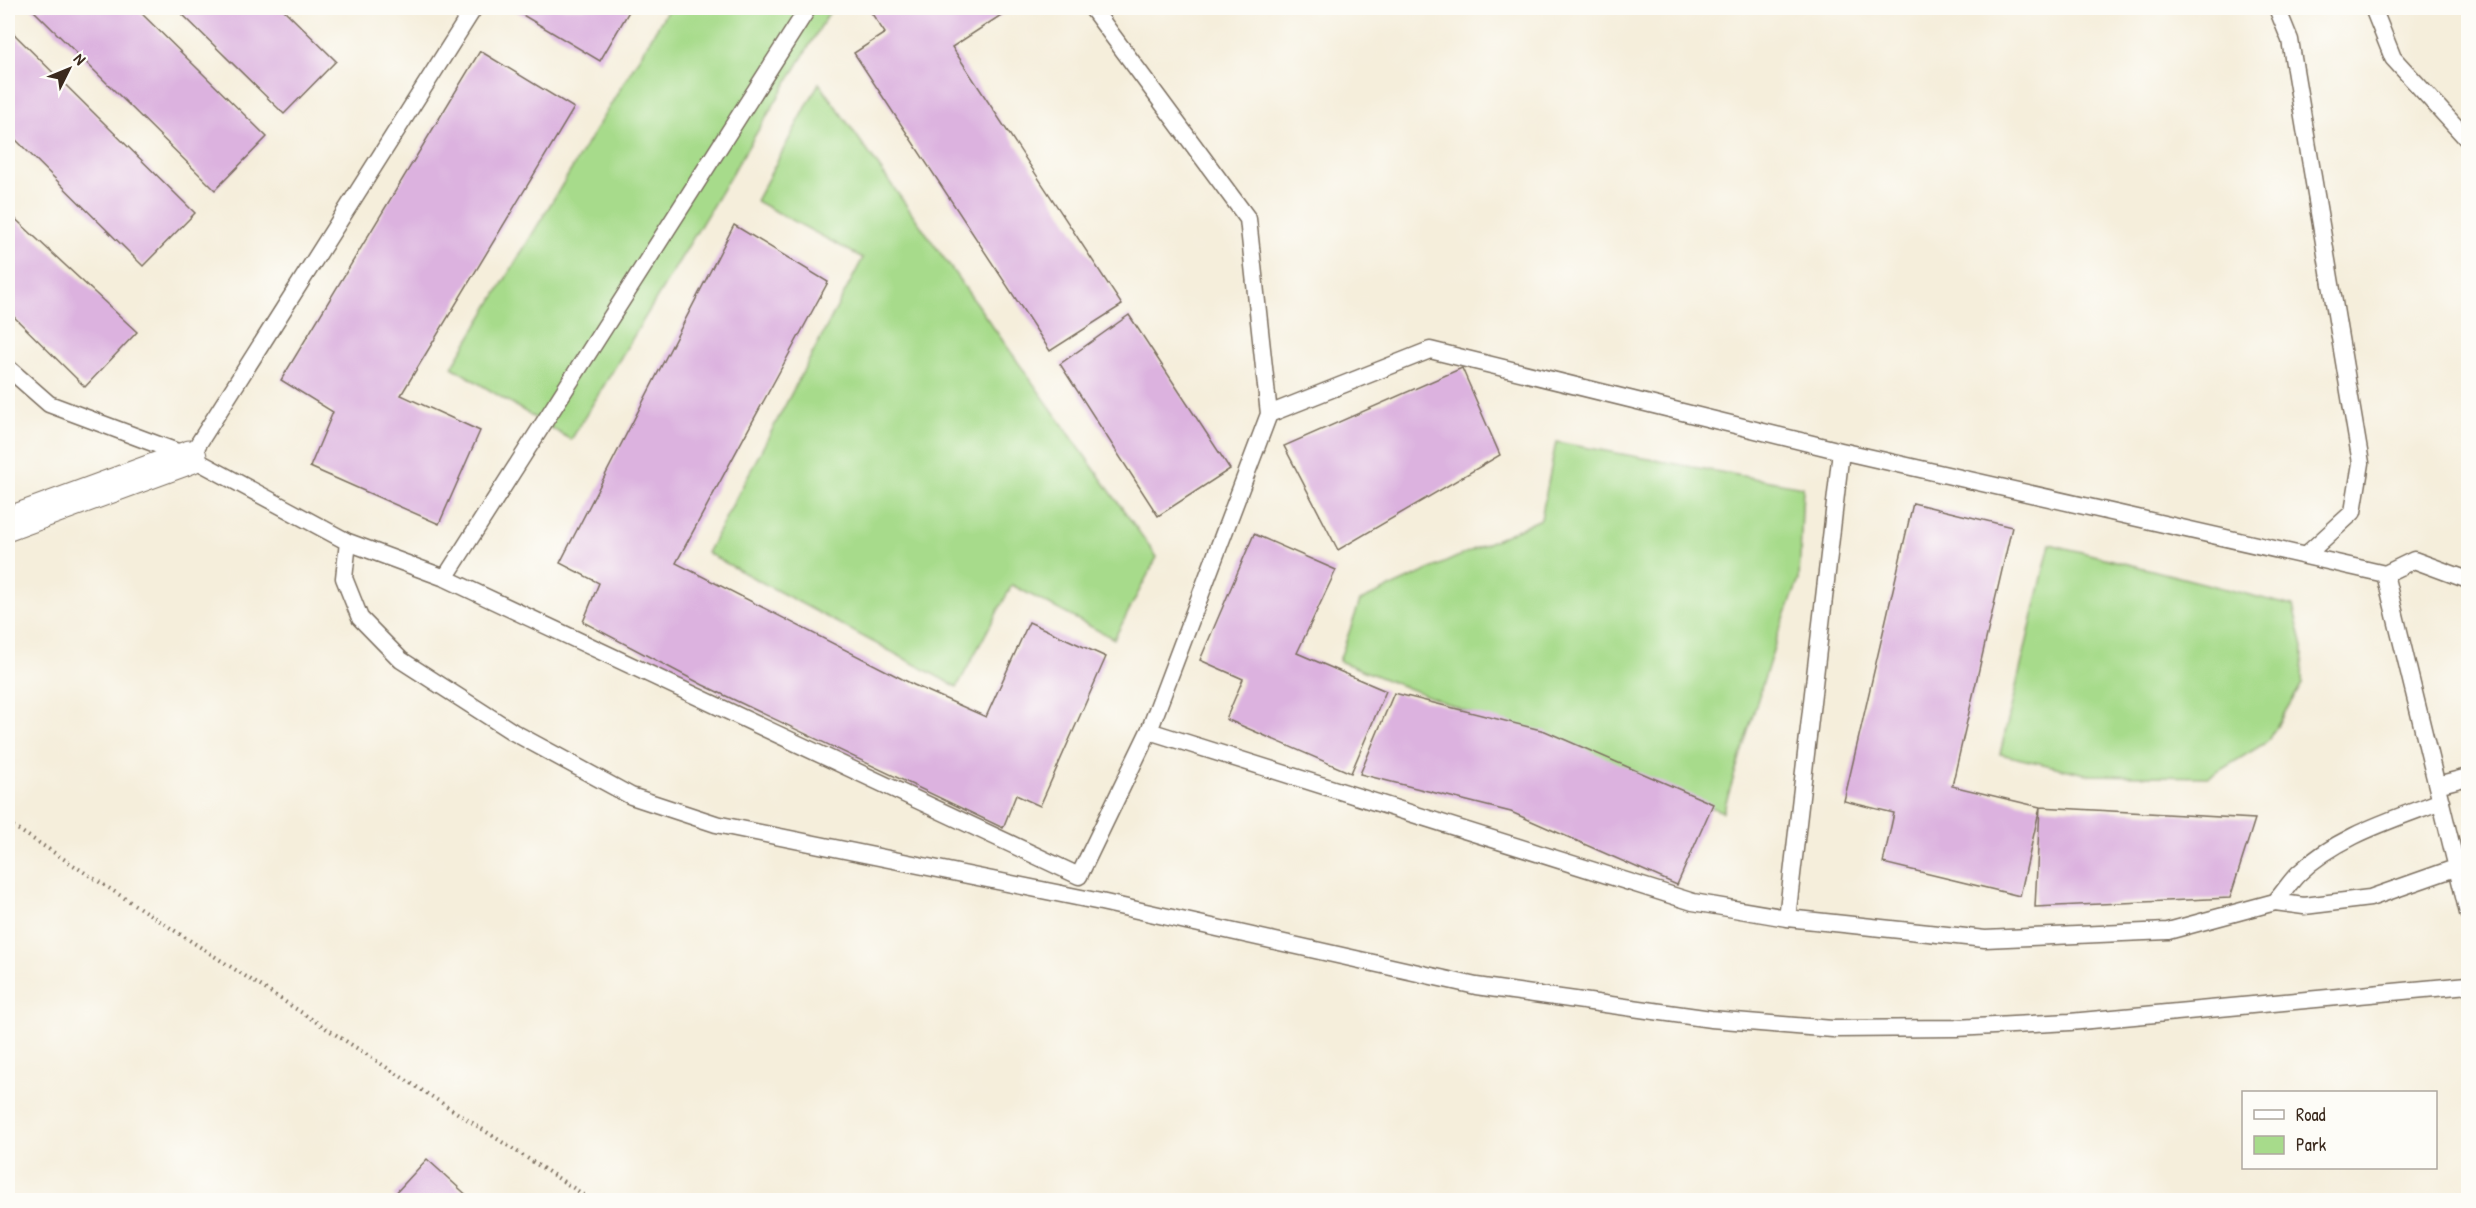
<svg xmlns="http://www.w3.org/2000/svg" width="2476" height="1208" font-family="'Patrick Hand',sans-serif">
<rect width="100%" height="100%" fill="#fdfcf7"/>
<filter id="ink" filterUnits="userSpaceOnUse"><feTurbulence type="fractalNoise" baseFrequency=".0167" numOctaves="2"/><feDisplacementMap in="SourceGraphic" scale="12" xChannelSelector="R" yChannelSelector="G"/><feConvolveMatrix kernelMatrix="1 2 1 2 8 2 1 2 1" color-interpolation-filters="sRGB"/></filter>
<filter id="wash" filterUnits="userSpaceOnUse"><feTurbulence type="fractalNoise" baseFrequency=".008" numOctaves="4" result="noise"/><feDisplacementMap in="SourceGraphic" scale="24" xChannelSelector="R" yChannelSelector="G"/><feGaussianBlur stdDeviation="1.35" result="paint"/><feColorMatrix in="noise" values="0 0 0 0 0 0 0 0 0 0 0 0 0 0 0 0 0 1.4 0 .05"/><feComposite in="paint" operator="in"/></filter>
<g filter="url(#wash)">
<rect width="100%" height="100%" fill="#f5eedb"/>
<path fill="#a7db8b" stroke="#718254" stroke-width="1.5" d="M 669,8 L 832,8 L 571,440 L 452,367 Z
M 819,83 L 1157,557 L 1114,639 L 1012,585 L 957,687 L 707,553 L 863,258 L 756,201 Z
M 1556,442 L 1803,487 L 1799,580 L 1779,631 L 1723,812 L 1339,661 L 1360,601 L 1541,519 Z
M 2050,544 L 2293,606 L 2303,647 L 2302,684 L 2267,742 L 2209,777 L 2090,775 L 2000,754 Z"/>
<g id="blocks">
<path fill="#dcb2df" d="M 31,8 L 136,8 L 267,137 L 215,190 Z
M 176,8 L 282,8 L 336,61 L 284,114 Z
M 518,8 L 631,8 L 600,61 L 516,11 Z
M 868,8 L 1012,8 L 952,47 L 1122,305 L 1050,351 L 854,53 L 885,33 Z
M 8,28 L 195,213 L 143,266 L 8,132 Z
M 480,51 L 574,108 L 401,395 L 480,431 L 439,524 L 310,467 L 333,412 L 281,380 Z
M 8,212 L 137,332 L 85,387 L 8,311 Z
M 734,225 L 828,282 L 676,563 L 914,685 L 986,717 L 1029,622 L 1106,657 L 1040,806 L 1016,795 L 1003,828 L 703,685 L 583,622 L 599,583 L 560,563 Z
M 1129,315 L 1230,469 L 1158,516 L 1060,364 Z
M 1462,368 L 1500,455 L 1338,550 L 1284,446 Z
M 1913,503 L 2012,527 L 1952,786 L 2040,807 L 2255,819 L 2230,898 L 2035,907 L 2040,807 L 2020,896 L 1883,863 L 1894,813 L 1844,801 Z
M 1254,534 L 1336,570 L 1297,653 L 1386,691 L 1351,773 L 1226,719 L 1243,679 L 1200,660 Z
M 1394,693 L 1545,731 L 1713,804 L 1677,885 L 1511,812 L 1360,774 Z
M 427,1159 L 472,1200 L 398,1200 L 393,1196 Z"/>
</g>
</g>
<g filter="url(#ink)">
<use href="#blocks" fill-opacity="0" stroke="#7c6f60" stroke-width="1.5"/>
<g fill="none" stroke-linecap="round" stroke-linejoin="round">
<defs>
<path id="lane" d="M 474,8 L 190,457 L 348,542 L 445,578 L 1079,876 L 1149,731 L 1269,414 L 1248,219 L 1092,8
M 2277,8 L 2290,40 L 2361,463 L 2353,512 L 2306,555
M 2373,8 L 2393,58 L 2468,140
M 8,368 L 49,404 L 188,456
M 1269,414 L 1430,350 L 1841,451 L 2385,574
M 348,542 L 344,578 L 360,618 L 401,660 L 513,732 L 631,796 L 716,824 L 1101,902 L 1476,986 L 1711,1019 L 1833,1029 L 1956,1028 L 2070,1022 L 2468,985
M 445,578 L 808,8
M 2468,580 L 2414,560 L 2385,574 L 2468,913
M 1149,731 L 1693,902 L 1787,918 L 1985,939 L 2168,931 L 2275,902 L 2304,906 L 2370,898 L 2458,867
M 2437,785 L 2468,777
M 2275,902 C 2283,893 2290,882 2298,874 C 2337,836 2392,820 2441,801
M 1787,918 L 1841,451"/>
<path id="street" d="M 8,524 L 190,457"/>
</defs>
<use href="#lane" stroke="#7c6f60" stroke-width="19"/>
<use href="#street" stroke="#7c6f60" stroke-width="35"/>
<path stroke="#7c6f60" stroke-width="4" stroke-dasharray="1.5 4.5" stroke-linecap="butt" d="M 8,823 L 592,1200"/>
<use href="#lane" stroke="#fff" stroke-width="16"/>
<use href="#street" stroke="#fff" stroke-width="33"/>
</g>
</g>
<rect width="2476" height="1208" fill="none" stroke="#fdfcf7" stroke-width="30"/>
<rect x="2242" y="1091" width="195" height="78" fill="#fdfcf7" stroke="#afa8a0" stroke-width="1.5"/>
<rect x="2254" y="1110" width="30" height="9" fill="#ffffff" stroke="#afa8a0" stroke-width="1.5"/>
<text x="2296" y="1121" font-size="18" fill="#3b2a1e">Road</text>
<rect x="2254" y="1136" width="30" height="18" fill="#a7db8b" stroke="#afa8a0" stroke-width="1.5"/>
<text x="2296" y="1151" font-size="18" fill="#3b2a1e">Park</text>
<g transform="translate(69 69) rotate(47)" stroke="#fdfcf7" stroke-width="4.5" paint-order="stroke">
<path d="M0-4.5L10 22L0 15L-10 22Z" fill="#3b2a1e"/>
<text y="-9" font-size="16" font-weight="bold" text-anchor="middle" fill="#3b2a1e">N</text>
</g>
</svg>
